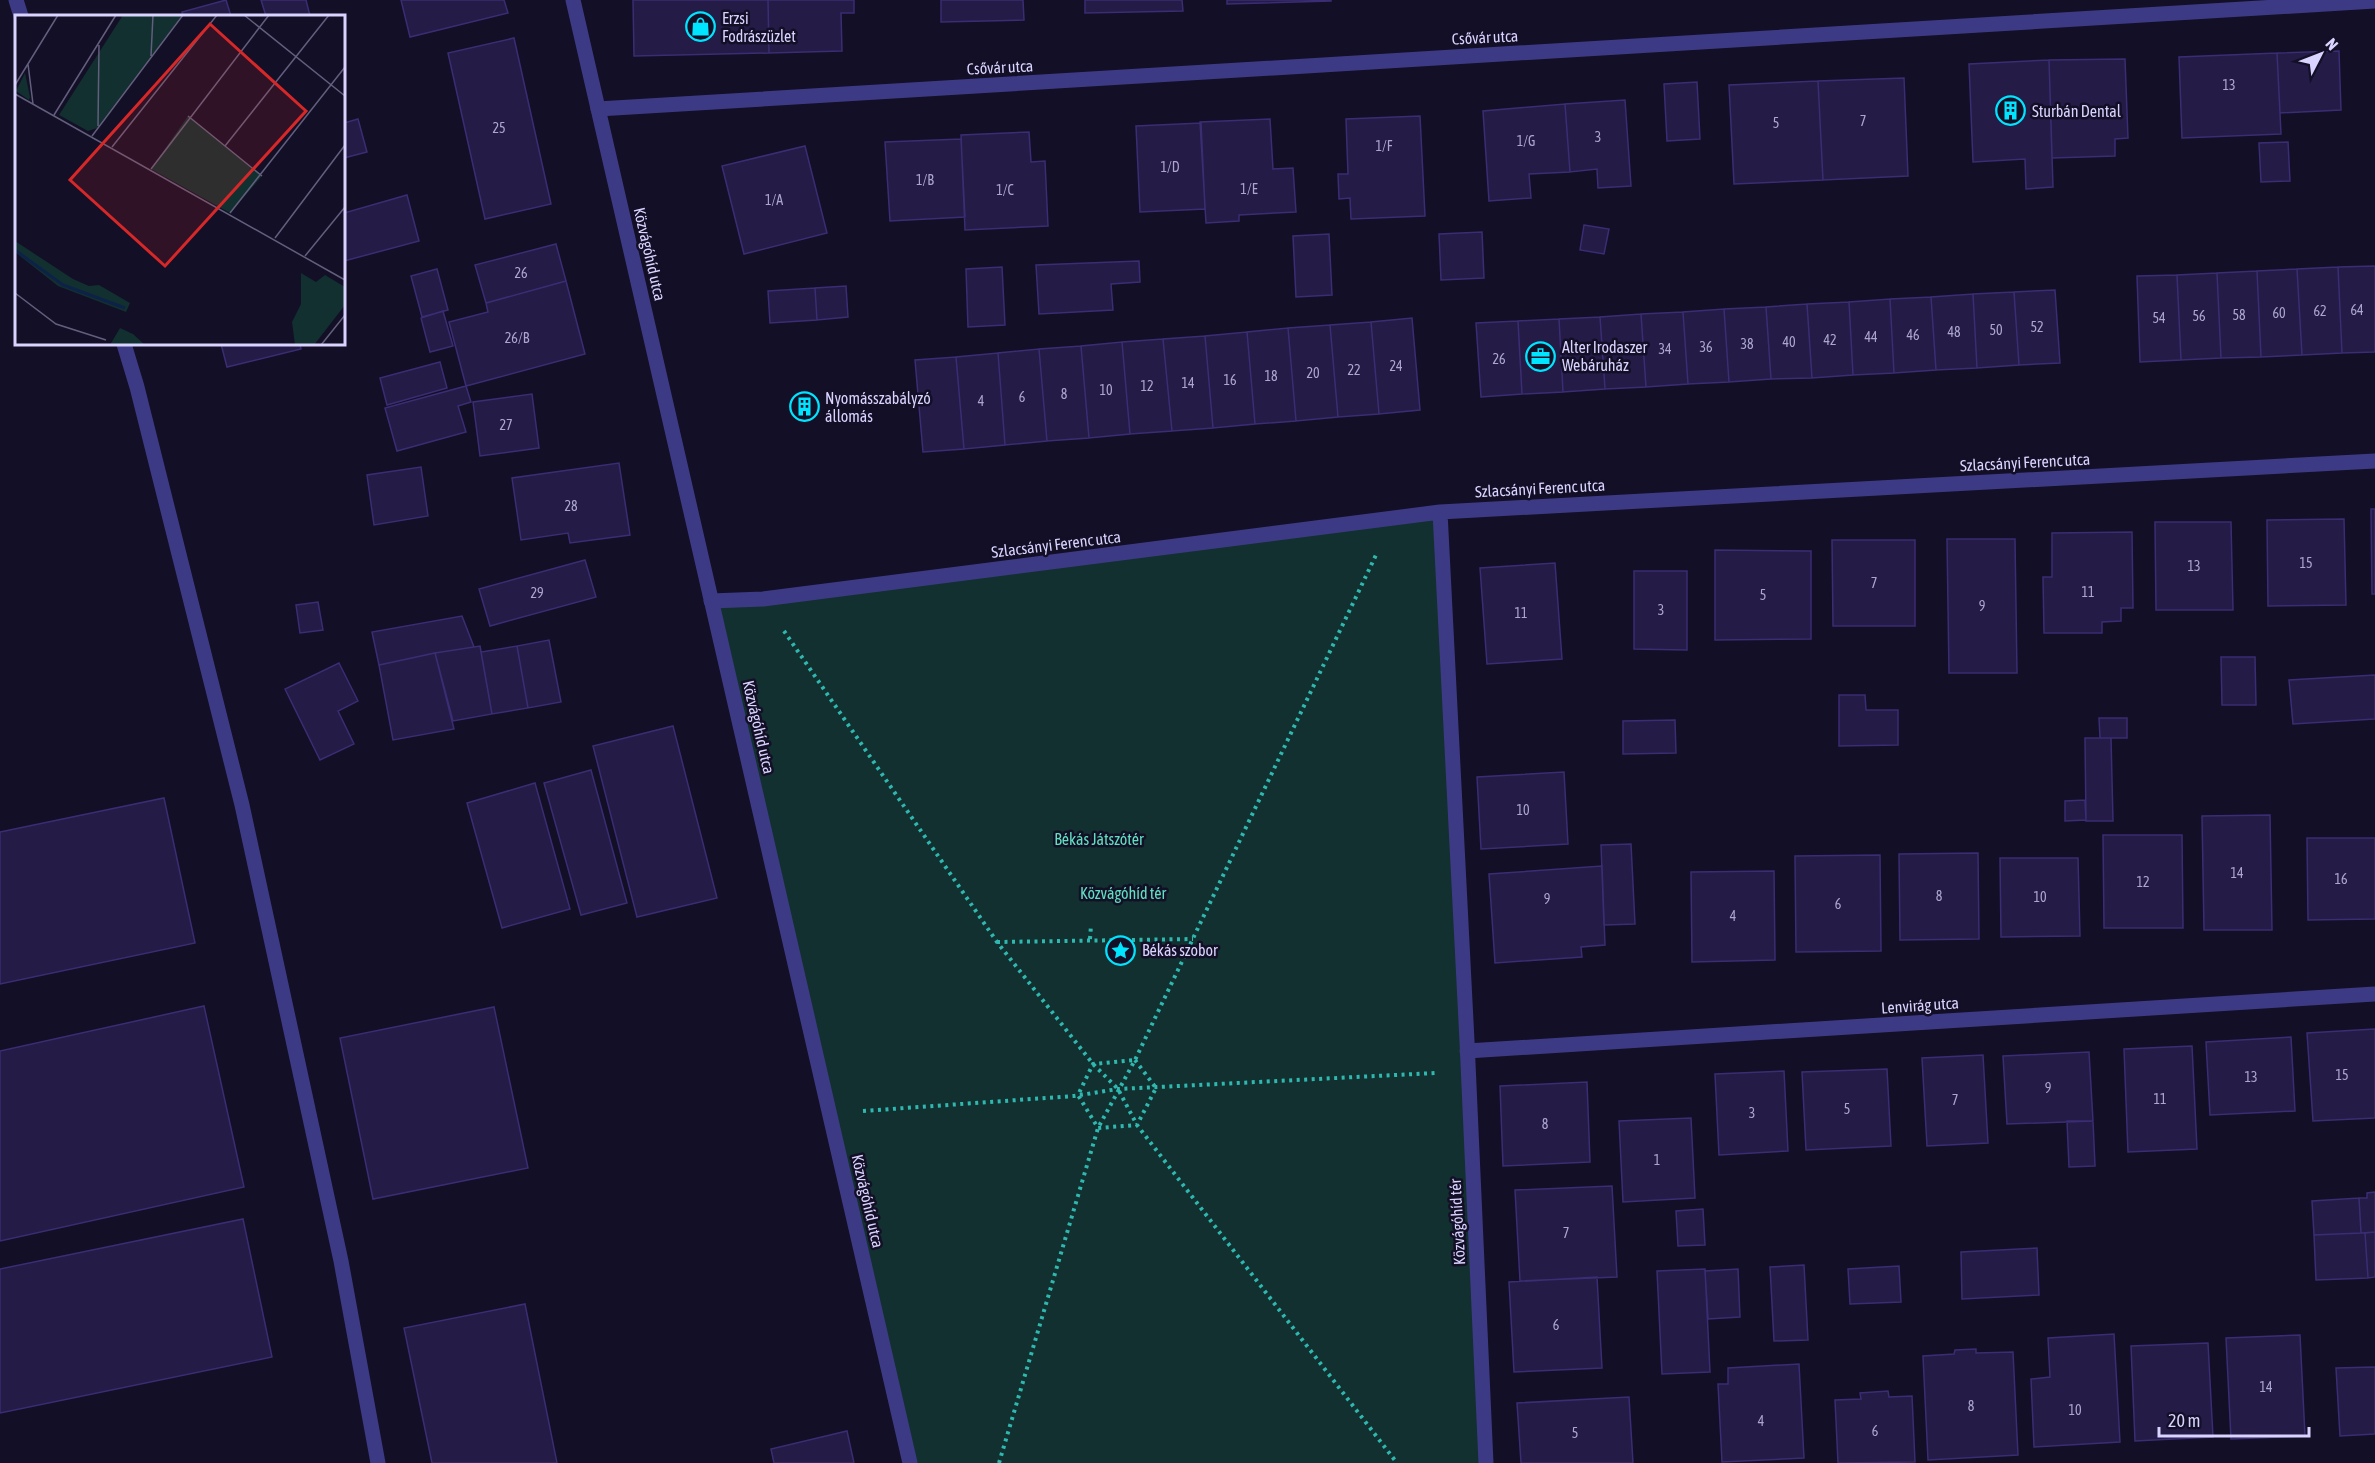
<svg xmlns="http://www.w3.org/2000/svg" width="2375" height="1463" font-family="'Asap Condensed',sans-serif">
<rect width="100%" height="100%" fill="#130f26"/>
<path fill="#12302f" d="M 1440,512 L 1486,1463 L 910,1463 L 711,601 Z"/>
<path fill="#241b47" stroke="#3b2d73" stroke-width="1.5" d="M 226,0 L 231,16 L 183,16 L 182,12 Z
M 261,0 L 306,0 L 310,16 L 266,16 Z
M 401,0 L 504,0 L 508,13 L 410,37 Z
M 633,0 L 768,0 L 769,53 L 634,56 Z
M 768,0 L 854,0 L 854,13 L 841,13 L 842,51 L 769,53 Z
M 941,0 L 1023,0 L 1024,20 L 941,22 Z
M 1085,0 L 1182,0 L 1183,11 L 1085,13 Z
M 1227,0 L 1331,0 L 1331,1 L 1227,4 Z
M 514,38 L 551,204 L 485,219 L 448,53 Z
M 2339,51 L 2341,110 L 2280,113 L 2277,53 Z
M 2277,53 L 2281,134 L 2182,138 L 2179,57 Z
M 2125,59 L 2128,138 L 2115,139 L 2115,156 L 2052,158 L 2049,60 Z
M 2049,60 L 2053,187 L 2026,189 L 2025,159 L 1973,162 L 1969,64 Z
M 1904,78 L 1908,176 L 1823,180 L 1818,81 Z
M 1818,81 L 1823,180 L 1734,184 L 1729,85 Z
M 1697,82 L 1700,139 L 1667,141 L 1664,84 Z
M 1625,100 L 1631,186 L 1598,188 L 1597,169 L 1570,172 L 1565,104 Z
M 1565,104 L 1570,172 L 1529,174 L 1531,198 L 1489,201 L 1483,111 Z
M 1420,116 L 1425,216 L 1351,219 L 1350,198 L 1339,199 L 1338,174 L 1348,174 L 1346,119 Z
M 358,119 L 367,152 L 344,158 L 344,123 Z
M 1270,119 L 1273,169 L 1293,168 L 1296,212 L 1239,215 L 1239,221 L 1206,223 L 1200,122 Z
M 1201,123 L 1205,209 L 1140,212 L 1136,126 Z
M 1029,132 L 1031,162 L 1045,161 L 1048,226 L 965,230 L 961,135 Z
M 961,139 L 965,217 L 890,221 L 885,142 Z
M 2288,142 L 2290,181 L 2261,182 L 2259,143 Z
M 805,146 L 827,233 L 744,254 L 722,166 Z
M 407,195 L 419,241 L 344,261 L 344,213 Z
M 1584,225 L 1609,229 L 1604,254 L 1580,250 Z
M 1482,232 L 1484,278 L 1441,280 L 1439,234 Z
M 1329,234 L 1332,295 L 1296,297 L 1293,236 Z
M 556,244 L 566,281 L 486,303 L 475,265 Z
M 1139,261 L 1140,282 L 1111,284 L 1113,310 L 1039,314 L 1036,265 Z
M 2375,266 L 2375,352 L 2342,353 L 2338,267 Z
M 1002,267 L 1005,325 L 968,327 L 966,269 Z
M 2338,267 L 2342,353 L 2302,355 L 2297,269 Z
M 437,269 L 448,310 L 422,317 L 411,276 Z
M 2297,269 L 2302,355 L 2261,357 L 2257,271 Z
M 2257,271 L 2261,357 L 2221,358 L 2217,273 Z
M 2217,273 L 2221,358 L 2181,360 L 2177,275 Z
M 2177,275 L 2181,360 L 2140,362 L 2137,276 Z
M 566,281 L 585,354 L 466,386 L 449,322 L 488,312 L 486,303 Z
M 846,286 L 848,317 L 817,320 L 815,288 Z
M 815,288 L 817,320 L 770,323 L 768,291 Z
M 2055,290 L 2060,363 L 2019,365 L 2014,292 Z
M 2014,292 L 2019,365 L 1977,368 L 1973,294 Z
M 1973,294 L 1977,368 L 1936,370 L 1931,297 Z
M 1931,297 L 1936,370 L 1894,373 L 1890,299 Z
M 1890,299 L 1894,373 L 1853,375 L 1849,302 Z
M 1849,302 L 1853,375 L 1812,378 L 1807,304 Z
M 1807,304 L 1812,378 L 1771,379 L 1766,307 Z
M 1766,307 L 1771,379 L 1729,382 L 1724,309 Z
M 1724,309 L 1729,382 L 1688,384 L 1683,312 Z
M 443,311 L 453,346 L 430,352 L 421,318 Z
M 1683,312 L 1688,384 L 1646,387 L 1641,314 Z
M 1641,314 L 1646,387 L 1605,389 L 1600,317 Z
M 1600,317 L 1605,389 L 1563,392 L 1559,319 Z
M 1412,318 L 1420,410 L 1379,414 L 1371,322 Z
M 1559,319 L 1563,392 L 1522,394 L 1518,321 Z
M 1518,321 L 1522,394 L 1481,397 L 1476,323 Z
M 1371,322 L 1379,414 L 1338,417 L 1330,325 Z
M 1330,325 L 1338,417 L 1296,421 L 1288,328 Z
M 1288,328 L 1296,421 L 1255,424 L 1247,332 Z
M 1247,332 L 1255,424 L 1213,428 L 1205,336 Z
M 1205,336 L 1213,428 L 1172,431 L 1163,339 Z
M 1163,339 L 1172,431 L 1130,434 L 1122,342 Z
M 1122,342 L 1130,434 L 1089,438 L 1081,346 Z
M 221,344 L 300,344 L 301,349 L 227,367 Z
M 1081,346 L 1089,438 L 1047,441 L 1039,349 Z
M 1039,349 L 1047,441 L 1005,445 L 998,353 Z
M 998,353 L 1005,445 L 964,449 L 956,357 Z
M 956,357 L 964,449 L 923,452 L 915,360 Z
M 440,362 L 447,388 L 387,405 L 380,378 Z
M 466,386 L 471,402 L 458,406 L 466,432 L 397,451 L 385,408 Z
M 532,394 L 539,448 L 480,456 L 473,402 Z
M 798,395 L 809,395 L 809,418 L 798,419 Z
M 619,463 L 630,535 L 570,543 L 568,533 L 521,540 L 512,478 Z
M 421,467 L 428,516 L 374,525 L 367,475 Z
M 2371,509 L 2375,509 L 2375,594 L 2372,594 Z
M 2344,519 L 2346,605 L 2268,606 L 2267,520 Z
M 2155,522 L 2231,522 L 2233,610 L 2156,610 Z
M 2132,532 L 2133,608 L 2121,608 L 2121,621 L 2102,622 L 2102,633 L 2044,633 L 2043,577 L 2052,577 L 2052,533 Z
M 1947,539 L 2015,539 L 2017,673 L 1949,673 Z
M 1832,540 L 1915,540 L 1915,626 L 1833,626 Z
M 1715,550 L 1811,551 L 1811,639 L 1715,640 Z
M 585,560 L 596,597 L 490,626 L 479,589 Z
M 1555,563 L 1562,659 L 1487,664 L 1480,568 Z
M 1634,571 L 1687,571 L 1687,650 L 1634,649 Z
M 318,602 L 323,630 L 300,633 L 296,605 Z
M 462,616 L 474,647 L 435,653 L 379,665 L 372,632 Z
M 549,640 L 561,702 L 528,708 L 517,646 Z
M 480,646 L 492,714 L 453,721 L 435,653 Z
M 517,646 L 528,708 L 492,714 L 481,652 Z
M 435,653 L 454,729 L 393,740 L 379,665 Z
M 2221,657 L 2255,657 L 2256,705 L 2222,705 Z
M 339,663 L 358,701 L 338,711 L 354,744 L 320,760 L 285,689 Z
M 2375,675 L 2375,719 L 2293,724 L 2289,680 Z
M 1839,695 L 1865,695 L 1866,710 L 1898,710 L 1898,745 L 1839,746 Z
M 2099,718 L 2127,718 L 2127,738 L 2100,738 Z
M 1675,720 L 1676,753 L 1623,754 L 1623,721 Z
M 673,726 L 717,898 L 637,917 L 593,746 Z
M 2085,738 L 2111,738 L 2113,821 L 2086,821 Z
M 591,770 L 627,903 L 581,915 L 544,783 Z
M 1564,772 L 1568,844 L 1481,849 L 1477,777 Z
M 535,783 L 570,909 L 502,928 L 467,803 Z
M 164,798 L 195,943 L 0,984 L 0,832 Z
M 2085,800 L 2086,820 L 2065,821 L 2065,801 Z
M 2270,815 L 2272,930 L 2204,930 L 2202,816 Z
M 2103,835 L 2182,835 L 2183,928 L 2104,928 Z
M 2307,838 L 2375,838 L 2375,919 L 2308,920 Z
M 1631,844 L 1635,924 L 1604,925 L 1601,845 Z
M 1978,853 L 1979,939 L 1900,940 L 1899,854 Z
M 1880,855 L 1881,951 L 1796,952 L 1795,856 Z
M 2000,858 L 2078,858 L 2080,936 L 2001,937 Z
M 1602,866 L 1605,945 L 1581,947 L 1582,957 L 1495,963 L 1489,874 Z
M 1774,871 L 1775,960 L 1692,962 L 1691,872 Z
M 204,1006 L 244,1187 L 0,1241 L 0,1051 Z
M 494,1007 L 528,1168 L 373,1199 L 340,1038 Z
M 2375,1029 L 2375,1118 L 2313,1121 L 2307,1033 Z
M 2291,1037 L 2295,1111 L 2210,1115 L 2206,1042 Z
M 2192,1046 L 2197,1149 L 2128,1152 L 2124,1049 Z
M 2089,1052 L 2093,1121 L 2007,1124 L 2003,1056 Z
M 1983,1055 L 1988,1143 L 1927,1146 L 1922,1058 Z
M 1887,1069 L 1891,1146 L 1806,1150 L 1802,1072 Z
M 1784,1071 L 1788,1151 L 1719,1155 L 1715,1074 Z
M 1587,1082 L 1590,1162 L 1503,1166 L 1500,1086 Z
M 1691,1118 L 1695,1198 L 1623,1202 L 1619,1121 Z
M 2067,1121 L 2093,1121 L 2095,1166 L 2069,1167 Z
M 1612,1186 L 1617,1277 L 1520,1281 L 1515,1190 Z
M 2375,1192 L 2375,1232 L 2361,1233 L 2359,1198 L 2367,1198 L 2367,1193 Z
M 2359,1198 L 2361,1233 L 2314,1235 L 2312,1201 Z
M 1703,1209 L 1705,1245 L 1678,1246 L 1676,1211 Z
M 243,1219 L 272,1357 L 0,1413 L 0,1269 Z
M 2375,1232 L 2375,1277 L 2368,1278 L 2365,1233 Z
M 2361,1233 L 2365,1233 L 2368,1278 L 2316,1280 L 2314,1235 Z
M 2037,1248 L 2039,1295 L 1962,1299 L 1961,1252 Z
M 1804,1265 L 1808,1340 L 1774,1341 L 1770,1267 Z
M 1899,1266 L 1901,1302 L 1850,1304 L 1848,1269 Z
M 1705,1269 L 1710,1372 L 1662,1374 L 1657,1271 Z
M 1738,1269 L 1740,1317 L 1708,1319 L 1705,1271 Z
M 1597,1277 L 1602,1368 L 1514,1372 L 1509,1282 Z
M 525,1304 L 557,1463 L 432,1463 L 404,1328 Z
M 2114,1334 L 2120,1442 L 2034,1447 L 2031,1379 L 2050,1377 L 2048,1338 Z
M 2300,1335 L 2305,1436 L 2231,1439 L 2226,1338 Z
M 2208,1343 L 2213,1437 L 2135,1441 L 2131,1346 Z
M 1976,1349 L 1976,1353 L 2013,1352 L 2018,1455 L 1928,1460 L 1923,1356 L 1954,1354 L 1955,1350 Z
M 1799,1364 L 1804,1458 L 1722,1462 L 1718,1384 L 1728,1384 L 1728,1368 Z
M 2375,1367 L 2375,1434 L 2340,1436 L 2336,1368 Z
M 1888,1391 L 1889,1397 L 1912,1396 L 1915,1462 L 1838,1463 L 1835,1400 L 1861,1399 L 1860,1393 Z
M 1629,1397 L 1633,1463 L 1521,1463 L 1517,1403 Z
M 847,1431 L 854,1463 L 774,1463 L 771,1449 Z"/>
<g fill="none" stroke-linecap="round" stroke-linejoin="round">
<path stroke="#2fb8b0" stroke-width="4" stroke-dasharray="3 4.5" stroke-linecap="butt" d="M 784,631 L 997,942 L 1093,1064 L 1118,1089 L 1137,1125 L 1397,1463
M 1090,939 L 1091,925
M 997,942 L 1193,939
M 1135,1060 L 1156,1088 L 1137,1125 L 1098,1128 L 1078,1095 L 1093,1064 Z
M 863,1111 L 1074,1096 L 1118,1089 L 1436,1073
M 999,1463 L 1098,1128 L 1135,1060 L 1376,555"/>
<path stroke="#3d3a85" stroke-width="15" d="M 16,0 L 21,16
M 124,344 L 137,387 L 242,805 L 341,1261 L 378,1463"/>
<path stroke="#3d3a85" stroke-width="15" d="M 598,109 L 2375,1
M 1440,512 L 1467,1041 L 1486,1463
M 711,601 L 763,599 L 1440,512 L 2375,461
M 1467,1051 L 2375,994"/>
<path stroke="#3d3a85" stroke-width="15" d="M 573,0 L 910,1463"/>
</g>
<defs>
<symbol id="shop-ring" viewBox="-11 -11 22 22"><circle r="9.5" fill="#130f26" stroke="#00e5ff" stroke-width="1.5"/><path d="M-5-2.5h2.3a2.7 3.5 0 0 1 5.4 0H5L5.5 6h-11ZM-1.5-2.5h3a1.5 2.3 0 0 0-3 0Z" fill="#00e5ff"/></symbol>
<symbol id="building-ring" viewBox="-11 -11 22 22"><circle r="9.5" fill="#130f26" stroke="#00e5ff" stroke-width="1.5"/><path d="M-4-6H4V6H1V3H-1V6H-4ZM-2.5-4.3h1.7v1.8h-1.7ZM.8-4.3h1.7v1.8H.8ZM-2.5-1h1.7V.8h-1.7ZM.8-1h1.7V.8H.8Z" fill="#00e5ff"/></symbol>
<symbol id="office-ring" viewBox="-11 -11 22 22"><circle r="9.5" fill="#130f26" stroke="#00e5ff" stroke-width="1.5"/><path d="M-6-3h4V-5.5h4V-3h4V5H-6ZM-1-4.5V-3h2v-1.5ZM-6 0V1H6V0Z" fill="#00e5ff"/></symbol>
<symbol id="sight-ring" viewBox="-11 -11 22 22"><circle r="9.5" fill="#130f26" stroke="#00e5ff" stroke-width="1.5"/><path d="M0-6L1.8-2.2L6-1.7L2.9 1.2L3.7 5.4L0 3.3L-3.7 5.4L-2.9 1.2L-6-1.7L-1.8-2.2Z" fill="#00e5ff"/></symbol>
</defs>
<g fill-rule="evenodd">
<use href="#shop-ring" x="684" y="10" width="33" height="33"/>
<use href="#building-ring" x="1994" y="94" width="33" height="33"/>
<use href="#office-ring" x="1524" y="340" width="33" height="33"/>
<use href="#building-ring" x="788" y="390" width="33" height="33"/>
<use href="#sight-ring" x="1104" y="934" width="33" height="33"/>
</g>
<g text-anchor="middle" stroke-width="5" stroke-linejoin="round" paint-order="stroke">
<g font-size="14" fill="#aca6d1">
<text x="2229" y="90">13</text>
<text x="1863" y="126">7</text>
<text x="1776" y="128">5</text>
<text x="499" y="133">25</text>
<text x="1598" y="142">3</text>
<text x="1526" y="146">1/G</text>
<text x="1384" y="151">1/F</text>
<text x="1170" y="172">1/D</text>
<text x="925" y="185">1/B</text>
<text x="1249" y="194">1/E</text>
<text x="1005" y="195">1/C</text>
<text x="774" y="205">1/A</text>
<text x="521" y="278">26</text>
<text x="2357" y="315">64</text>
<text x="2320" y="316">62</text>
<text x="2279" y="318">60</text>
<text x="2239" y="320">58</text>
<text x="2199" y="321">56</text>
<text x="2159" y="323">54</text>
<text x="2037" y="332">52</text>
<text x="1996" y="335">50</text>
<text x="1954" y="337">48</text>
<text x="1913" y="340">46</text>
<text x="1871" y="342">44</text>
<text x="517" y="343">26/B</text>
<text x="1830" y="345">42</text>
<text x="1789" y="347">40</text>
<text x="1747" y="349">38</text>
<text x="1706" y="352">36</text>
<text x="1665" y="354">34</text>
<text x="1499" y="364">26</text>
<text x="1396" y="371">24</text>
<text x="1354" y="375">22</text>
<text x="1313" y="378">20</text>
<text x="1271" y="381">18</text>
<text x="1230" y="385">16</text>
<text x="1188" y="388">14</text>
<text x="1147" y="391">12</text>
<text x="1106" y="395">10</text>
<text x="1064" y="399">8</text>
<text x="1022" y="402">6</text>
<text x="981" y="406">4</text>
<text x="506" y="430">27</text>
<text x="571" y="511">28</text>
<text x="2306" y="568">15</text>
<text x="2194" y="571">13</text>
<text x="1874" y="588">7</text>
<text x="2088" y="597">11</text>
<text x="537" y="598">29</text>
<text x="1763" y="600">5</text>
<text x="1982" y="611">9</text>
<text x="1661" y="615">3</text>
<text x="1521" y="618">11</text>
<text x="1523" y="815">10</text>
<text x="2237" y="878">14</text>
<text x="2341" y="884">16</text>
<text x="2143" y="887">12</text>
<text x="1939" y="901">8</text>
<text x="2040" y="902">10</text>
<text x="1547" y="904">9</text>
<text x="1838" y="909">6</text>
<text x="1733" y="921">4</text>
<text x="2342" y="1080">15</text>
<text x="2251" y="1082">13</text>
<text x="2048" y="1093">9</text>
<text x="2160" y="1104">11</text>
<text x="1955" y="1105">7</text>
<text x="1847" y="1114">5</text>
<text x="1752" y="1118">3</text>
<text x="1545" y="1129">8</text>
<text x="1657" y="1165">1</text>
<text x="1566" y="1238">7</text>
<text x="1556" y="1330">6</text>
<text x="2266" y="1392">14</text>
<text x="1971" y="1411">8</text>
<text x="2075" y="1415">10</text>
<text x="1761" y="1426">4</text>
<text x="1875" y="1436">6</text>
<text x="1575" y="1438">5</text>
</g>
<g font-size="16" fill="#d9d4ff" stroke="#130f26" text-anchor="start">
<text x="722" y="24">Erzsi<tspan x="722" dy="18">Fodrászüzlet</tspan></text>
<text x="2032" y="117">Sturbán Dental</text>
<text x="1562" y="353">Alter Irodaszer<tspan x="1562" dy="18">Webáruház</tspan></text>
<text x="825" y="404">Nyomásszabályzó<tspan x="825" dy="18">állomás</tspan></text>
<text x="1142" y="956">Békás szobor</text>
</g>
<g font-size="16" fill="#d9d4ff" stroke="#130f26">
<text transform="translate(1485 37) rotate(-3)" y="6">Csővár utca</text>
<text transform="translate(1000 67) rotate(-3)" y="6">Csővár utca</text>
<text transform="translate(650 254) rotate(77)" y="6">Közvágóhíd utca</text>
<text transform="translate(2025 462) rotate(-3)" y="6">Szlacsányi Ferenc utca</text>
<text transform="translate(1540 488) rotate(-3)" y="6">Szlacsányi Ferenc utca</text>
<text transform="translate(1056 544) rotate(-7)" y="6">Szlacsányi Ferenc utca</text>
<text transform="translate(759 727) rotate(77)" y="6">Közvágóhíd utca</text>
<text transform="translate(1920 1005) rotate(-4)" y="6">Lenvirág utca</text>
<text transform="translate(868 1201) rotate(77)" y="6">Közvágóhíd utca</text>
<text transform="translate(1457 1222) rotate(-93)" y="6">Közvágóhíd tér</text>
</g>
<g font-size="16" fill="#5fe0c0" stroke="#130f26">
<text x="1099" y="845">Békás Játszótér</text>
<text x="1123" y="899">Közvágóhíd tér</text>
</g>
</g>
<g transform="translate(15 15)">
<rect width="330" height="330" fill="#130f26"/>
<path d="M 108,0 L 167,0 L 82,113 L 73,116 L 44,100 ZM 10,58 L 15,82 L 14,85 L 1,76 ZM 173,101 L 247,161 L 215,198 L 136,154 ZM 0,226 L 58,264 L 74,271 L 84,270 L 115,288 L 111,297 L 43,271 L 0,237 ZM 286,258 L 301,267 L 310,260 L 330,272 L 330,290 L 299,330 L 280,330 L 277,307 L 286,289 ZM 105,313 L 118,319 L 130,330 L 95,330 Z" fill="#12302f"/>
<path fill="none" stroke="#0c2248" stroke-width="3" d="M 0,235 L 48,270 L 110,293"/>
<path fill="none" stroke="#625e7d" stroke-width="1.5" d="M 229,0 L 330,81M 136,41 L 138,0M 13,49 L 18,89M 0,70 L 43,0M 0,79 L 330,265M 39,100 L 101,0M 173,101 L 247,161M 83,111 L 84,30M 77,121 L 168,0M 210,131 L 314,0M 97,132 L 202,0M 136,154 L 254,0M 215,198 L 330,52M 260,223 L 330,130M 290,241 L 330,192M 0,278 L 41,309 L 91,325M 306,330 L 330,300"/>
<path fill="#d62828" fill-opacity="0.15" stroke="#d62828" stroke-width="3" d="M 195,9 L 291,96 L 150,251 L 55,165 Z"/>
<rect width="330" height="330" fill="none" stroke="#d9d4ff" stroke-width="3"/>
</g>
<g transform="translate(2321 54) rotate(48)" stroke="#130f26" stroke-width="4.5" paint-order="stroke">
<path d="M0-4.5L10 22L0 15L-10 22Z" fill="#d9d4ff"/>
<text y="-9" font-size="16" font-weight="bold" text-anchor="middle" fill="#d9d4ff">N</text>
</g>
<path d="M2159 1427v9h150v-9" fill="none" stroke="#d9d4ff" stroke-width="3"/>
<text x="2168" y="1427" font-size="18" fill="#d9d4ff" stroke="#130f26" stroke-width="4.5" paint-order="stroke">20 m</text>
</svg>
